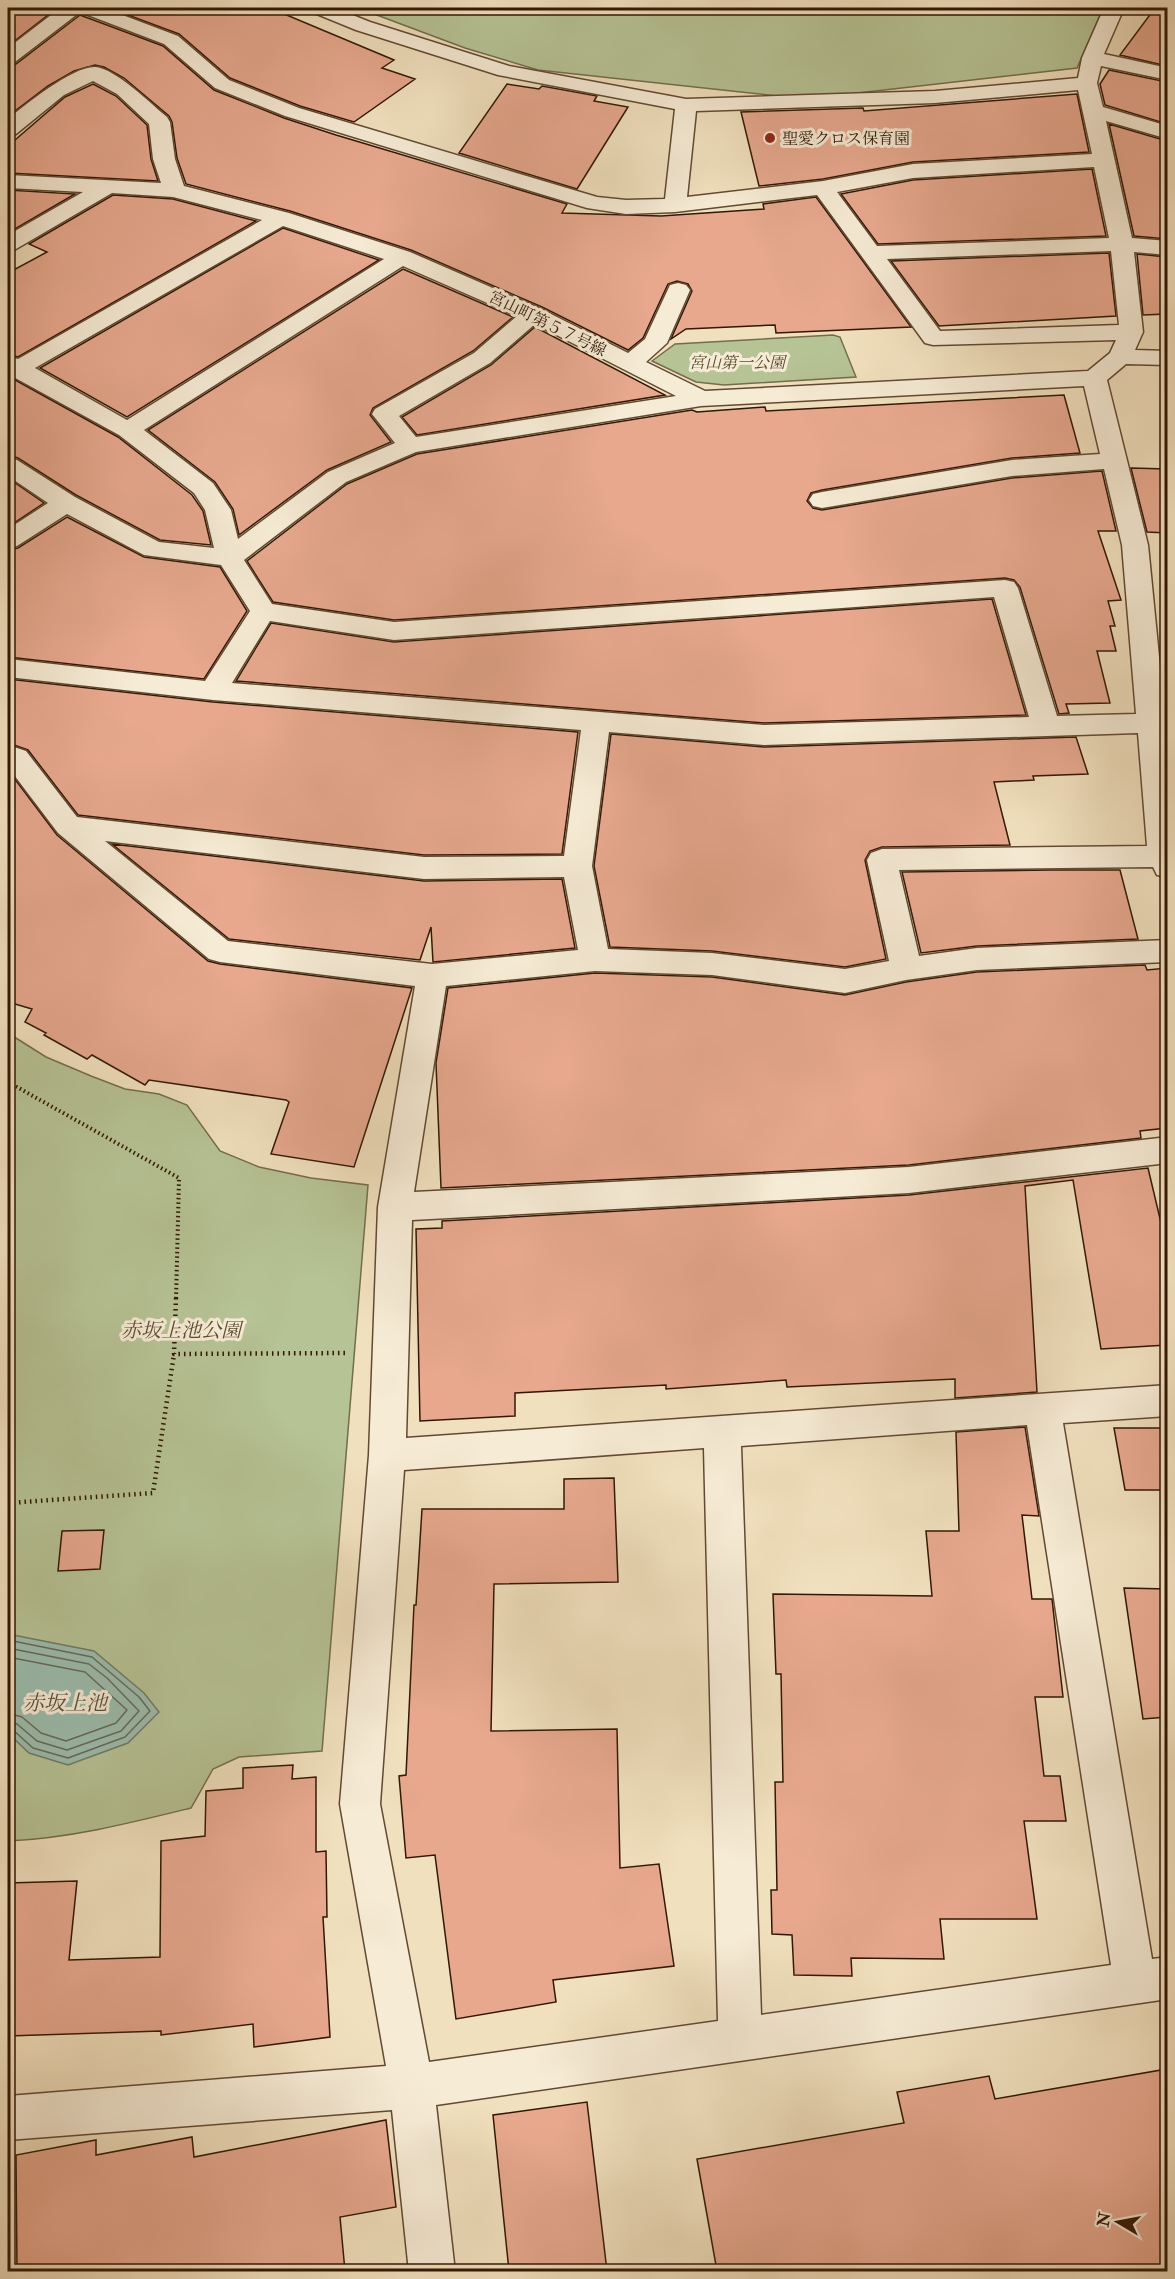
<svg xmlns="http://www.w3.org/2000/svg" width="1175" height="2279" font-family="'IM FELL Double Pica','Noto Serif JP',serif">
<rect width="100%" height="100%" fill="#f1e0be"/>
<filter id="stains"><feTurbulence type="fractalNoise" baseFrequency=".00333" numOctaves="4"/><feColorMatrix values="0 0 0 0 .2 0 0 0 0 .09 0 0 0 0 .02 0 0 0 .5 -.17"/></filter>
<radialGradient id="worn" r=".72"><stop offset=".6" stop-color="#630" stop-opacity="0"/><stop offset="1" stop-color="#630" stop-opacity=".3"/></radialGradient>
<path fill="#b6c395" stroke="#746d4c" stroke-width="1.5" d="M 358,8 L 1103,8 L 1077,68 L 805,99 L 538,70 L 465,48 Z
M 833,335 L 840,337 L 856,377 L 724,385 L 696,382 L 652,361 L 675,344 Z
M 8,1033 L 46,1057 L 91,1076 L 125,1089 L 159,1094 L 187,1105 L 220,1151 L 259,1167 L 311,1178 L 368,1185 L 322,1751 L 239,1757 L 213,1769 L 191,1808 C 130,1823 71,1838 8,1841 Z"/>
<path fill="#9bbdae" stroke="#717b6a" stroke-width="1.5" d="M 8,1634 L 94,1651 L 144,1693 L 159,1712 L 128,1743 L 68,1765 L 29,1753 L 8,1733 Z"/>
<g fill="none" stroke-linecap="round" stroke-linejoin="round">
<path stroke="#666a59" stroke-width="1.5" d="M 8,1640 L 92,1657 L 139,1697 L 150,1711 L 125,1737 L 68,1758 L 33,1748 L 13,1730 L 8,1729
M 8,1648 L 89,1664 L 107,1678 L 139,1711 L 121,1731 L 67,1750 L 37,1741 L 17,1724 L 8,1722
M 8,1657 L 85,1672 L 127,1710 L 116,1723 L 66,1741 L 41,1733 L 22,1717 L 8,1713"/>
</g>
<path fill="#e7a88e" stroke="#321704" stroke-width="1.5" d="M 8,8 L 57,8 L 8,46 Z
M 109,8 L 270,8 L 394,60 L 382,68 L 415,79 L 354,122 L 300,106 L 230,78 L 179,34 Z
M 1155,8 L 1167,8 L 1167,66 L 1120,55 Z
M 80,15 L 163,46 L 214,90 L 284,118 L 336,135 L 567,204 L 562,213 L 661,216 L 764,209 L 763,204 L 816,197 L 911,327 L 776,333 L 775,325 L 686,329 L 671,339 L 692,291 L 688,284 L 677,281 L 668,284 L 643,338 L 628,350 L 542,307 L 411,250 L 290,211 L 186,184 L 177,158 L 172,122 L 169,116 L 124,78 L 104,67 L 95,65 L 74,71 L 48,86 L 11,114 L 8,113 L 8,66 L 16,64 Z
M 1109,70 L 1167,82 L 1167,124 L 1105,105 L 1100,84 Z
M 93,84 L 116,96 L 147,125 L 151,159 L 158,181 L 8,173 L 8,146 L 65,97 Z
M 507,84 L 539,89 L 542,86 L 597,96 L 594,101 L 628,107 L 577,189 L 459,153 Z
M 1077,94 L 1089,152 L 913,162 L 823,179 L 759,186 L 741,112 L 863,108 L 864,111 Z
M 1109,124 L 1167,141 L 1167,239 L 1134,236 Z
M 1092,169 L 1106,236 L 878,244 L 841,194 L 913,180 Z
M 8,190 L 75,194 L 8,233 Z
M 113,195 L 173,199 L 256,221 L 18,357 L 8,354 L 8,273 L 47,252 L 29,244 Z
M 283,228 L 379,260 L 127,417 L 40,368 Z
M 1109,253 L 1116,316 L 939,326 L 891,261 Z
M 1137,254 L 1167,257 L 1167,314 L 1143,315 Z
M 403,269 L 513,317 L 473,351 L 373,408 L 370,415 L 391,442 L 327,470 L 239,535 L 233,509 L 215,482 L 148,430 Z
M 535,327 L 665,395 L 417,435 L 402,417 L 491,365 Z
M 8,376 L 118,437 L 192,495 L 203,511 L 211,545 L 160,540 L 76,495 L 18,458 L 8,455 Z
M 1064,395 L 1080,453 L 1012,458 L 822,490 L 811,493 L 807,501 L 813,508 L 822,510 L 1012,478 L 1102,471 L 1116,531 L 1098,531 L 1121,600 L 1108,601 L 1115,626 L 1110,626 L 1116,651 L 1097,651 L 1110,703 L 1066,704 L 1069,713 L 1059,714 L 1020,587 L 1014,580 L 1005,578 L 394,620 L 273,602 L 247,561 L 347,484 L 417,454 L 692,410 L 697,412 L 765,407 L 766,411 Z
M 1131,468 L 1167,469 L 1167,533 L 1147,532 Z
M 8,478 L 44,503 L 8,527 Z
M 67,517 L 144,557 L 220,567 L 247,611 L 204,679 L 8,657 L 8,550 L 18,548 Z
M 992,599 L 1026,715 L 764,723 L 236,681 L 271,623 L 394,642 Z
M 8,679 L 213,702 L 578,732 L 562,854 L 424,855 L 78,815 L 28,750 L 8,743 Z
M 611,734 L 764,747 L 1076,737 L 1088,774 L 1033,776 L 1034,780 L 994,782 L 1010,845 L 882,847 L 870,851 L 865,860 L 886,959 L 845,967 L 712,951 L 610,947 L 594,866 Z
M 8,770 L 57,835 L 208,961 L 220,964 L 412,988 L 354,1167 L 271,1154 L 289,1102 L 286,1100 L 149,1080 L 145,1085 L 92,1055 L 87,1059 L 44,1035 L 46,1033 L 25,1022 L 32,1009 L 8,1002 Z
M 112,844 L 424,881 L 562,879 L 575,948 L 433,962 L 431,927 L 420,960 L 229,939 Z
M 1050,870 L 1120,870 L 1138,939 L 977,946 L 921,953 L 902,872 Z
M 1145,965 L 1147,970 L 1167,968 L 1167,1128 L 1140,1131 L 1141,1138 L 909,1165 L 441,1188 L 436,1063 L 448,988 L 595,973 L 712,977 L 845,995 L 906,982 L 977,972 Z
M 1148,1168 L 1167,1248 L 1167,1345 L 1101,1349 L 1073,1180 L 1025,1186 L 1037,1392 L 955,1398 L 955,1379 L 787,1387 L 786,1380 L 666,1389 L 666,1385 L 515,1393 L 515,1416 L 420,1421 L 416,1229 L 442,1228 L 442,1221 L 909,1195 Z
M 1025,1427 L 1039,1516 L 1022,1515 L 1032,1599 L 1052,1599 L 1063,1697 L 1035,1697 L 1044,1776 L 1060,1776 L 1066,1821 L 1024,1821 L 1037,1919 L 940,1919 L 944,1959 L 851,1958 L 852,1976 L 794,1975 L 792,1935 L 772,1934 L 771,1890 L 777,1890 L 775,1782 L 783,1782 L 781,1674 L 776,1674 L 773,1594 L 932,1596 L 926,1531 L 959,1531 L 956,1432 Z
M 1114,1428 L 1167,1428 L 1167,1490 L 1125,1490 Z
M 614,1478 L 618,1582 L 494,1584 L 491,1731 L 617,1729 L 620,1868 L 659,1864 L 674,1966 L 553,1980 L 556,2002 L 456,2019 L 435,1855 L 406,1858 L 399,1776 L 406,1775 L 414,1605 L 416,1605 L 422,1509 L 564,1509 L 564,1479 Z
M 104,1530 L 100,1569 L 58,1571 L 62,1531 Z
M 1124,1588 L 1167,1589 L 1167,1717 L 1143,1719 Z
M 293,1765 L 292,1779 L 316,1777 L 316,1852 L 326,1851 L 327,1917 L 323,1917 L 330,2037 L 254,2047 L 253,2024 L 161,2035 L 161,2031 L 8,2036 L 8,1883 L 77,1881 L 69,1960 L 160,1957 L 161,1841 L 205,1836 L 206,1791 L 243,1788 L 243,1768 Z
M 1167,2069 L 1167,2271 L 717,2271 L 697,2159 L 904,2123 L 897,2092 L 989,2076 L 995,2099 Z
M 587,2102 L 607,2271 L 509,2271 L 493,2115 Z
M 386,2120 L 396,2207 L 340,2217 L 345,2271 L 17,2271 L 16,2155 L 96,2140 L 96,2155 L 192,2137 L 194,2157 Z"/>
<g fill="none" stroke-linecap="round" stroke-linejoin="round">
<defs>
<path id="minor" d="M 60,8 L 104,8 L 178,36 L 229,80 L 299,108 L 597,197 L 626,200 L 665,199 L 675,109 L 498,75 L 356,30 L 312,12 L 309,8 L 335,8 L 370,22 L 509,66 L 686,99 L 935,91 L 1078,78 L 1082,58 L 1104,8 L 1124,8 L 1104,54 L 1168,68 L 1168,80 L 1101,66 L 1097,83 L 1103,107 L 1168,126 L 1168,139 L 1106,121 L 1132,238 L 1168,241 L 1168,255 L 1134,252 L 1143,332 L 1135,350 L 1168,351 L 1168,365 L 1126,364 L 1107,380 L 1148,545 L 1168,748 L 1168,877 L 1157,875 L 1153,867 L 899,870 L 919,956 L 977,948 L 1168,940 L 1168,962 L 977,970 L 906,980 L 845,993 L 712,975 L 595,971 L 446,986 L 414,1192 L 909,1167 L 1168,1137 L 1168,1163 L 909,1193 L 412,1220 L 406,1438 L 1168,1385 L 1168,1416 L 1063,1423 L 1152,1959 L 1168,1957 L 1168,1999 L 436,2105 L 455,2272 L 409,2272 L 392,2110 L 8,2140 L 8,2096 L 386,2066 L 340,1804 L 369,1455 L 378,1207 L 415,986 L 220,962 L 209,959 L 58,833 L 8,767 L 8,745 L 26,751 L 77,817 L 424,857 L 564,856 L 581,730 L 213,700 L 8,677 L 8,659 L 205,681 L 250,611 L 221,565 L 144,555 L 67,514 L 17,546 L 8,548 L 8,529 L 48,503 L 8,476 L 8,457 L 17,460 L 75,497 L 159,542 L 214,548 L 205,510 L 194,493 L 119,435 L 8,374 L 8,356 L 18,359 L 262,220 L 173,197 L 112,193 L 16,249 L 8,251 L 8,235 L 83,192 L 8,188 L 8,175 L 161,183 L 153,159 L 149,124 L 117,94 L 93,81 L 64,95 L 16,134 L 8,135 L 8,119 C 25,105 73,66 95,67 C 115,68 151,104 167,117 L 170,122 L 175,159 L 184,186 L 289,213 L 410,252 L 541,309 L 628,353 L 645,339 L 670,285 L 678,283 L 686,285 L 690,290 L 667,343 L 646,362 L 705,391 L 1088,371 L 1110,353 L 1116,340 L 933,345 L 925,343 L 817,195 L 675,212 L 626,214 L 587,208 L 285,116 L 215,88 L 164,44 L 80,12 L 15,62 L 8,64 L 8,48 ZM 1078,90 L 1092,154 L 913,164 L 823,181 L 687,197 L 696,111 L 935,103 ZM 1094,167 L 1109,238 L 877,246 L 837,192 L 913,178 ZM 283,226 L 384,259 L 127,420 L 35,368 ZM 1111,251 L 1119,325 L 940,331 L 887,259 ZM 403,266 L 517,316 L 474,353 L 375,409 L 372,414 L 395,443 L 328,472 L 238,539 L 231,510 L 213,483 L 144,430 ZM 535,324 L 676,396 L 416,437 L 399,416 L 490,363 ZM 1084,386 L 1100,454 L 1012,460 L 822,492 L 813,494 L 809,500 L 813,506 L 822,508 L 1012,476 L 1104,469 L 1122,545 L 1136,714 L 1057,716 L 1018,588 L 1014,582 L 1005,580 L 394,622 L 272,604 L 244,560 L 346,482 L 416,452 L 701,406 ZM 994,597 L 1029,717 L 764,725 L 232,683 L 270,621 L 394,640 ZM 609,732 L 764,745 L 1138,733 L 1147,846 L 882,849 L 871,853 L 867,860 L 889,961 L 845,969 L 712,953 L 608,949 L 592,866 ZM 105,841 L 424,879 L 564,877 L 578,950 L 432,964 L 228,941 ZM 1027,1425 L 1111,1965 L 761,2015 L 741,1446 ZM 704,1448 L 718,2021 L 429,2062 L 380,1804 L 404,1470 Z"/>
</defs>
<use href="#minor" stroke="#624932" stroke-width="3"/>
<path stroke="#321704" stroke-width="4" stroke-dasharray="1.5 3" stroke-linecap="butt" d="M 8,1082 L 179,1178 L 176,1300"/>
<path stroke="#321704" stroke-width="4.5" stroke-dasharray="1.5 4" stroke-linecap="butt" d="M 176,1298 L 174,1354 L 347,1353
M 8,1503 L 153,1493 L 174,1354"/>
<use href="#minor" fill="#f6ebd5" fill-rule="evenodd"/>
</g>
<circle fill="#8f2418" stroke="#f6ebd5" stroke-width="2" cx="770" cy="138" r="6"/>
<g text-anchor="middle" stroke-width="6" stroke-linejoin="round" paint-order="stroke">
<g font-size="16" fill="#321704" stroke="#f6ebd5" text-anchor="start">
<text x="782" y="144">聖愛クロス保育園</text>
</g>
<g font-size="16" fill="#321704" stroke="#f6ebd5">
<text transform="translate(548 323) rotate(26)" y="6">宮山町第５７号線</text>
</g>
<g font-size="16" font-style="italic" fill="#5a4b30" stroke="#f6ebd5">
<text x="737" y="368">宮山第一公園</text>
</g>
<g font-size="20" font-style="italic" fill="#5a4b30" stroke="#f6ebd5">
<text x="181" y="1337">赤坂上池公園</text>
</g>
<g font-size="21" font-style="italic" fill="#575140" stroke="#f6ebd5">
<text x="65" y="1710">赤坂上池</text>
</g>
</g>
<rect width="1175" height="2279" fill="none" stroke="#f1e0be" stroke-width="30"/>
<rect x="9" y="9" width="1157" height="2261" fill="none" stroke="#321704" stroke-width="3"/>
<rect x="15" y="15" width="1145" height="2249" fill="none" stroke="#321704" stroke-width="1.5"/>
<g transform="translate(1118 2222) rotate(280)" stroke="#f6ebd5" stroke-width="4.5" paint-order="stroke">
<path d="M0-4.5L10 22L0 15L-10 22Z" fill="#321704"/>
<text y="-9" font-size="16" font-weight="bold" text-anchor="middle" fill="#321704">N</text>
</g>
<rect width="100%" height="100%" filter="url(#stains)"/>
<rect width="100%" height="100%" fill="url(#worn)"/>
</svg>
